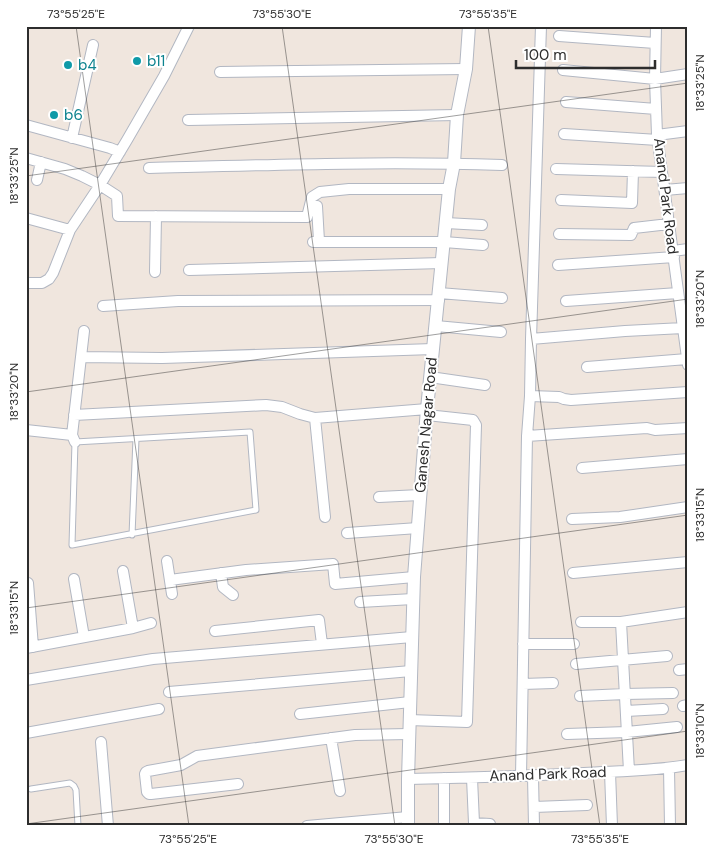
<svg xmlns="http://www.w3.org/2000/svg" width="714" height="852" font-family="'DM Sans',sans-serif">
<rect width="100%" height="100%" fill="#f0e6de"/>
<g fill="none" stroke-linecap="round" stroke-linejoin="round">
<defs>
<path id="service" d="M 250,432 L 256,510 L 72,545 L 75,442 Z
M 132,535 L 136,439
M 31,789 L 70,783 L 74,786 L 76,790 L 78,826"/>
<path id="minor" d="M 656,26 L 655,79 L 657,135 L 688,365
M 559,36 L 655,43
M 563,70 L 655,79 L 688,74
M 220,72 L 466,69
M 566,102 L 656,109
M 188,120 L 457,115
M 26,125 L 110,148 L 120,152
M 564,134 L 658,140
M 657,135 L 688,131
M 72,138 L 93,45
M 26,158 L 65,169 L 82,176 L 100,185 L 117,196 L 118,216 L 307,217 L 312,197 L 320,192 L 349,189 L 449,189
M 149,168 C 266,165 385,161 502,165
M 556,169 L 662,172
M 37,180 L 41,162
M 665,190 L 688,188
M 561,200 L 632,203 L 633,171
M 317,206 L 319,241
M 26,218 L 70,230
M 446,223 L 482,225
M 559,234 L 631,235 L 634,228 L 669,224
M 313,242 L 444,242 L 483,245
M 673,251 L 688,249
M 558,265 L 674,257
M 189,270 L 442,263
M 155,272 L 156,216
M 26,283 L 42,283 L 49,279 L 53,273 L 70,230 L 100,185 L 127,140 L 164,76 L 189,26
M 439,293 L 502,298
M 566,301 L 678,293
M 103,306 L 178,301 L 439,300
M 436,326 L 501,332
M 531,339 L 625,331 L 683,328
M 81,357 L 162,358 L 433,349
M 587,367 L 687,359
M 430,377 L 485,385
M 530,396 L 559,397 L 564,399 L 571,400 L 688,392
M 74,415 L 266,405 L 282,407 L 300,414 L 315,418 L 427,409
M 315,418 L 325,517
M 26,430 L 72,435
M 527,436 L 647,428 L 655,430 L 688,428
M 75,442 L 72,435 L 84,331
M 582,468 L 688,459
M 379,497 L 420,495
M 572,519 L 620,517 L 688,507
M 347,533 L 418,528
M 167,561 L 172,594
M 123,571 L 133,628
M 221,573 L 223,587 L 233,595
M 573,573 L 688,562
M 74,579 L 84,637
M 170,580 L 246,570 L 333,564 L 335,584 L 414,577
M 28,583 L 33,647
M 360,602 L 413,599
M 581,622 L 621,622 L 688,612
M 621,622 L 629,771
M 215,631 L 319,620 L 322,644
M 523,644 L 574,644
M 26,648 L 133,628 L 151,623
M 576,664 L 667,656
M 679,670 L 688,669
M 26,680 L 153,659 L 412,637
M 523,684 L 553,683
M 169,692 L 411,671
M 580,696 L 625,694 L 673,693
M 683,706 L 688,705
M 626,711 L 663,709
M 300,714 L 410,702
M 409,720 L 467,722 L 476,425 L 473,420 L 427,415
M 26,733 L 159,709
M 567,734 L 627,732 L 677,727
M 331,738 L 340,791
M 101,742 L 108,826
M 669,768 L 670,826
M 610,772 L 612,826
M 521,776 L 527,436 L 530,396 L 531,339 L 541,26
M 533,776 L 534,826
M 444,778 L 444,826
M 472,778 L 474,823 L 490,824
M 408,779 C 467,778 526,776 584,773 C 619,771 654,771 688,765
M 238,784 L 151,794 L 149,794 L 147,792 L 145,774 L 146,772 L 148,771 L 181,765 L 197,756 L 355,735 L 409,734
M 534,807 L 587,805
M 307,826 L 408,817"/>
<path id="tertiary" d="M 408,826 L 408,779 L 414,577 L 427,409 L 449,189 L 454,163 L 457,115 L 466,69 L 469,26"/>
</defs>
<use href="#service" stroke="#b2b7c2" stroke-width="7"/>
<use href="#minor" stroke="#b2b7c2" stroke-width="12"/>
<use href="#tertiary" stroke="#b2b7c2" stroke-width="14"/>
<use href="#service" stroke="#fff" stroke-width="5"/>
<use href="#minor" stroke="#fff" stroke-width="10"/>
<use href="#tertiary" stroke="#fff" stroke-width="12"/>
</g>
<path fill="none" stroke="#2d2d2d" stroke-width="1" stroke-opacity="0.45" d="M 76,26 L 189,826M 282,26 L 395,826M 488,26 L 600,826M 26,176 L 688,83M 26,392 L 688,299M 26,608 L 688,515M 26,824 L 688,731"/>
<g fill="#0f9aa8" stroke="#fff" stroke-width="2">
<circle cx="137" cy="61" r="5"/>
<circle cx="68" cy="65" r="5"/>
<circle cx="54" cy="115" r="5"/>
</g>
<g text-anchor="middle" stroke-width="4" stroke-linejoin="round" paint-order="stroke">
<g font-size="15" fill="#0d838f" stroke="#fff" text-anchor="start">
<text x="147" y="66">b11</text>
<text x="78" y="70">b4</text>
<text x="64" y="120">b6</text>
</g>
<g font-size="15" fill="#2d2d2d" stroke="#fff">
<text transform="translate(666 196) rotate(83)" y="5">Anand Park Road</text>
<text transform="translate(426 425) rotate(-85)" y="5">Ganesh Nagar Road</text>
<text transform="translate(548 774) rotate(-2)" y="5">Anand Park Road</text>
</g>
</g>
<rect width="714" height="852" fill="none" stroke="#ffffff" stroke-width="55"/>
<path d="M516 60v8h139v-8" fill="none" stroke="#2d2d2d" stroke-width="2.5"/>
<text x="524" y="60" font-size="15" fill="#2d2d2d" stroke="#ffffff" stroke-width="4" paint-order="stroke">100 m</text>
<rect x="28" y="28" width="658" height="796" fill="none" stroke="#2d2d2d" stroke-width="2"/>
<g font-size="12" text-anchor="middle" fill="#2d2d2d">
<text x="76" y="18">73°55'25"E</text>
<text x="282" y="18">73°55'30"E</text>
<text x="488" y="18">73°55'35"E</text>
<text transform="translate(700 83) rotate(-90)" y="4">18°33'25"N</text>
<text transform="translate(14 176) rotate(-90)" y="4">18°33'25"N</text>
<text transform="translate(700 299) rotate(-90)" y="4">18°33'20"N</text>
<text transform="translate(14 392) rotate(-90)" y="4">18°33'20"N</text>
<text transform="translate(700 515) rotate(-90)" y="4">18°33'15"N</text>
<text transform="translate(14 608) rotate(-90)" y="4">18°33'15"N</text>
<text transform="translate(700 731) rotate(-90)" y="4">18°33'10"N</text>
<text x="188" y="843">73°55'25"E</text>
<text x="394" y="843">73°55'30"E</text>
<text x="600" y="843">73°55'35"E</text>
</g>
</svg>
